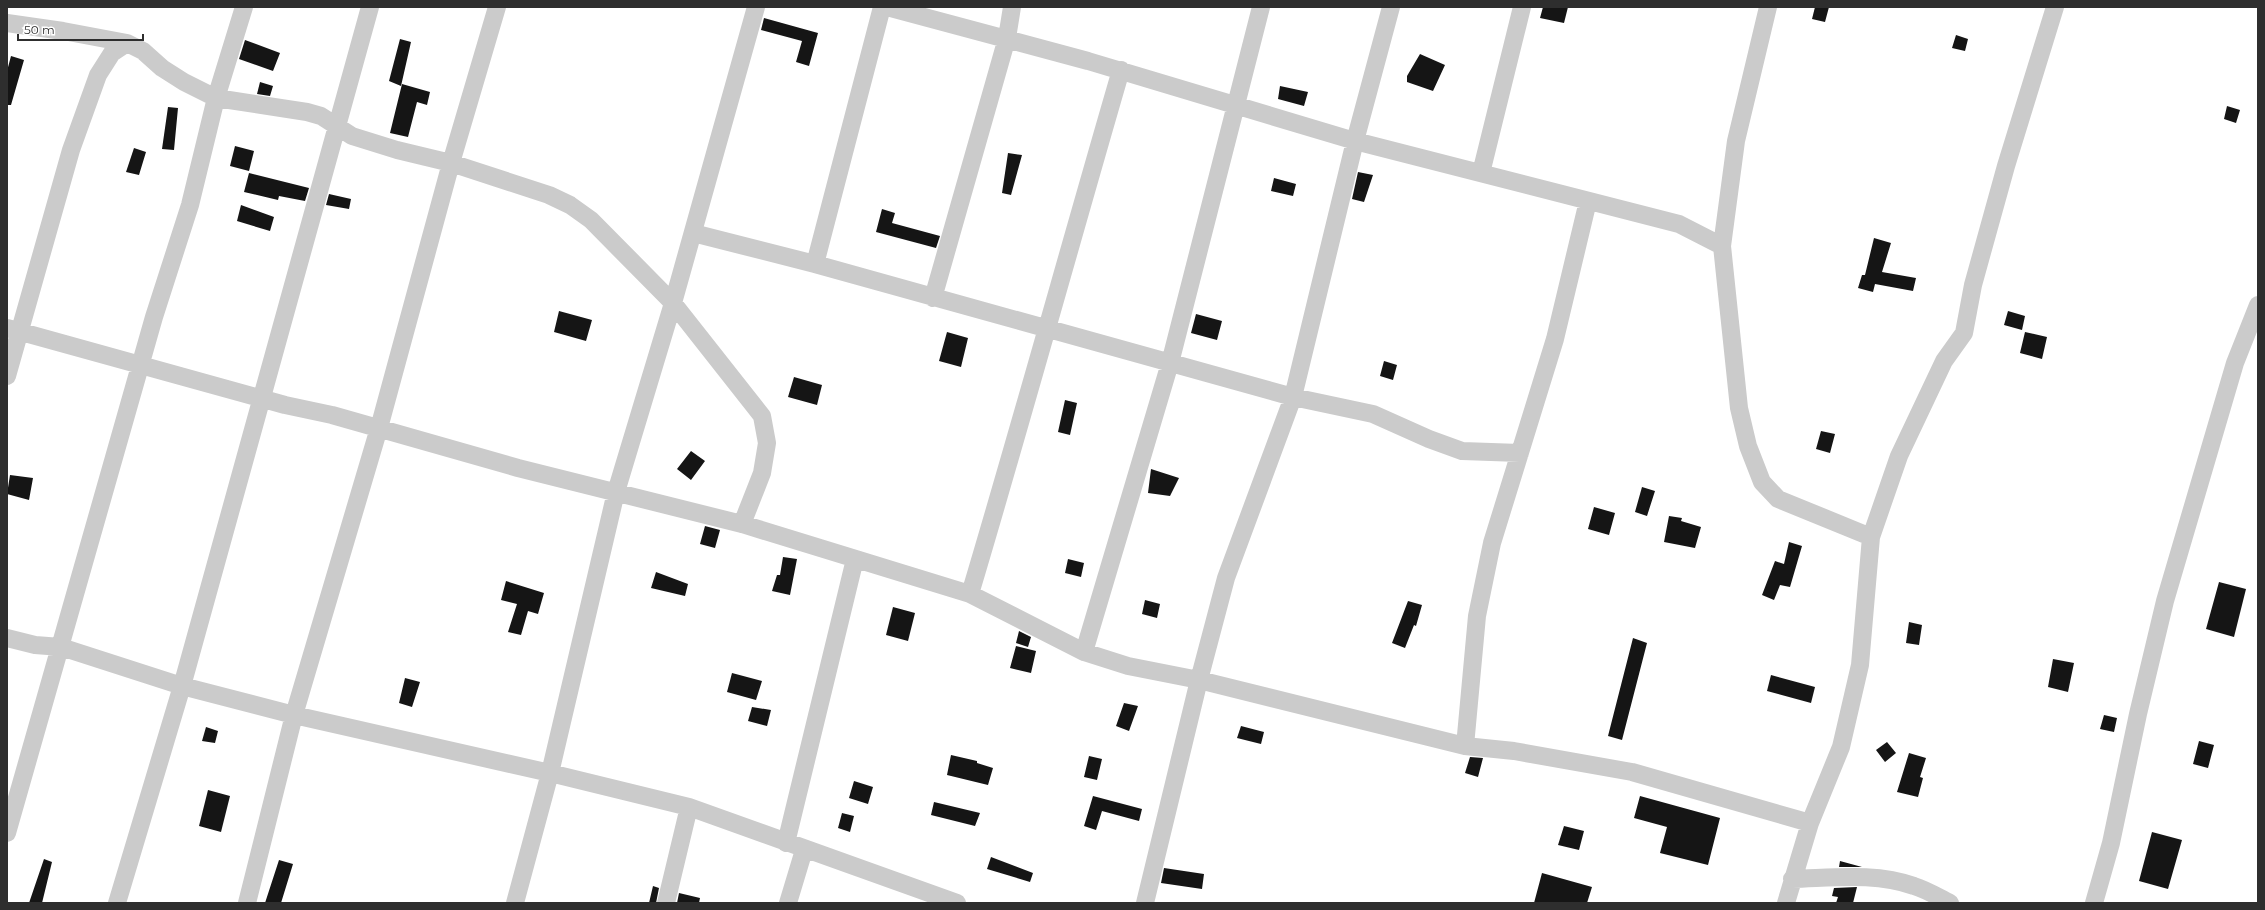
<svg xmlns="http://www.w3.org/2000/svg" width="2265" height="910" font-family="Montserrat,sans-serif">
<rect width="100%" height="100%" fill="#fff"/>
<path fill="#151515" d="M 1543,7 L 1568,7 L 1564,23 L 1540,18 Z
M 1815,7 L 1829,7 L 1825,22 L 1812,19 Z
M 764,18 L 818,33 L 809,66 L 796,62 L 802,41 L 761,30 Z
M 1956,35 L 1968,39 L 1965,51 L 1952,48 Z
M 400,39 L 411,42 L 401,86 L 389,81 Z
M 245,40 L 280,53 L 273,71 L 239,59 Z
M 1420,54 L 1445,65 L 1433,91 L 1407,82 L 1407,76 Z
M 11,56 L 24,60 L 11,105 L 7,105 L 7,71 Z
M 260,82 L 273,86 L 270,96 L 257,94 Z
M 402,84 L 430,92 L 427,105 L 417,102 L 408,137 L 390,133 Z
M 1280,86 L 1308,92 L 1304,106 L 1278,99 Z
M 2227,106 L 2240,110 L 2236,123 L 2224,119 Z
M 168,107 L 178,108 L 174,150 L 162,149 Z
M 235,146 L 254,151 L 249,171 L 230,166 Z
M 134,148 L 146,152 L 139,175 L 126,172 Z
M 1008,153 L 1022,155 L 1011,195 L 1002,193 Z
M 1358,172 L 1373,175 L 1364,202 L 1352,199 Z
M 249,173 L 309,188 L 305,201 L 279,196 L 278,200 L 244,192 Z
M 1274,178 L 1296,184 L 1293,196 L 1271,191 Z
M 329,194 L 351,199 L 349,209 L 326,205 Z
M 241,205 L 274,217 L 270,231 L 237,221 Z
M 882,209 L 895,213 L 892,223 L 940,236 L 936,248 L 876,232 Z
M 1874,238 L 1891,243 L 1882,272 L 1916,278 L 1913,291 L 1875,284 L 1873,292 L 1858,288 L 1862,275 L 1865,275 Z
M 559,311 L 592,320 L 586,341 L 554,332 Z
M 2008,311 L 2025,316 L 2022,330 L 2004,325 Z
M 1196,314 L 1222,321 L 1217,340 L 1191,333 Z
M 947,332 L 968,338 L 961,367 L 939,361 Z
M 2025,332 L 2047,337 L 2042,359 L 2020,353 Z
M 1384,361 L 1397,365 L 1393,380 L 1380,376 Z
M 794,377 L 822,385 L 817,405 L 788,397 Z
M 1065,400 L 1077,403 L 1070,435 L 1058,432 Z
M 1821,431 L 1835,434 L 1830,453 L 1816,449 Z
M 691,451 L 705,461 L 691,480 L 677,469 Z
M 1151,469 L 1179,478 L 1170,496 L 1148,493 Z
M 10,475 L 33,478 L 29,500 L 7,494 Z
M 1642,487 L 1655,491 L 1647,516 L 1635,512 Z
M 1594,507 L 1615,513 L 1609,535 L 1588,529 Z
M 1669,516 L 1682,518 L 1681,521 L 1701,527 L 1695,548 L 1664,542 Z
M 705,526 L 720,530 L 715,548 L 700,544 Z
M 1789,542 L 1802,546 L 1790,587 L 1780,585 L 1774,600 L 1762,595 L 1775,561 L 1784,564 Z
M 783,557 L 797,559 L 790,595 L 772,591 L 777,575 L 780,575 Z
M 1068,559 L 1084,563 L 1081,577 L 1065,573 Z
M 656,572 L 688,584 L 685,596 L 651,588 Z
M 506,581 L 544,593 L 538,614 L 528,611 L 521,635 L 508,632 L 517,604 L 501,600 Z
M 2219,582 L 2246,589 L 2234,637 L 2206,629 Z
M 1145,600 L 1160,604 L 1157,618 L 1142,614 Z
M 1408,601 L 1422,605 L 1416,626 L 1414,625 L 1405,648 L 1392,643 Z
M 893,607 L 915,613 L 908,641 L 886,635 Z
M 1909,622 L 1922,625 L 1919,645 L 1906,643 Z
M 1019,631 L 1031,637 L 1028,647 L 1016,643 Z
M 1633,638 L 1647,643 L 1622,740 L 1608,736 Z
M 1016,646 L 1036,651 L 1031,673 L 1010,668 Z
M 2053,659 L 2074,663 L 2068,692 L 2048,687 Z
M 732,673 L 762,681 L 756,700 L 727,692 Z
M 1771,675 L 1815,687 L 1811,703 L 1767,691 Z
M 405,678 L 420,682 L 412,707 L 399,703 Z
M 1124,703 L 1138,706 L 1129,731 L 1116,726 Z
M 752,707 L 771,710 L 767,726 L 748,721 Z
M 2104,715 L 2117,718 L 2114,732 L 2100,729 Z
M 1241,726 L 1264,732 L 1261,744 L 1237,738 Z
M 206,727 L 218,731 L 215,743 L 202,741 Z
M 2199,741 L 2214,745 L 2208,768 L 2193,764 Z
M 1887,742 L 1896,753 L 1885,762 L 1876,750 Z
M 1909,753 L 1926,758 L 1920,777 L 1923,778 L 1918,797 L 1897,792 Z
M 951,755 L 977,761 L 977,763 L 993,768 L 988,785 L 947,775 Z
M 1089,756 L 1102,759 L 1097,780 L 1084,777 Z
M 1470,757 L 1483,758 L 1478,777 L 1465,773 Z
M 854,781 L 873,787 L 868,804 L 849,798 Z
M 208,790 L 230,796 L 221,832 L 199,826 Z
M 1093,796 L 1142,809 L 1139,821 L 1102,811 L 1096,830 L 1084,826 Z
M 1640,796 L 1720,818 L 1708,865 L 1660,853 L 1667,827 L 1634,818 Z
M 934,802 L 980,813 L 975,826 L 931,815 Z
M 842,813 L 854,816 L 850,832 L 838,828 Z
M 1564,826 L 1584,831 L 1579,850 L 1558,845 Z
M 2152,832 L 2182,840 L 2168,889 L 2139,881 Z
M 991,857 L 1033,873 L 1030,882 L 987,869 Z
M 44,859 L 52,862 L 42,903 L 29,903 Z
M 279,860 L 293,864 L 281,903 L 265,903 Z
M 1840,861 L 1862,867 L 1839,867 Z
M 1164,868 L 1204,874 L 1202,889 L 1161,883 Z
M 1542,873 L 1592,887 L 1587,903 L 1534,903 Z
M 653,886 L 659,888 L 656,903 L 649,903 Z
M 1857,887 L 1853,903 L 1836,903 L 1838,897 L 1832,896 L 1834,888 Z
M 679,893 L 700,898 L 699,903 L 677,903 Z"/>
<g fill="none" stroke-linecap="round" stroke-linejoin="round">
<path stroke="#cbcbcb" stroke-width="18" d="M 887,7 L 1088,61 L 1355,141 L 1679,224 L 1722,246
M 1768,7 L 1736,141 L 1722,246 L 1739,408 L 1748,446 L 1762,482 L 1778,499 L 1871,537
M 7,23 L 63,31 L 127,43 L 143,51 L 162,68 L 184,82 L 216,98 L 307,112 L 321,116 L 352,136 L 397,150 L 451,163 L 549,195 L 570,205 L 591,220 L 673,303 L 762,416 L 767,443 L 762,473 L 742,524
M 1481,173 L 1522,7
M 693,233 L 815,264 L 1293,397 L 1373,414 L 1429,439 L 1462,451 L 1520,453
M 815,264 L 882,7
M 933,298 L 1007,38 L 1012,7
M 7,328 L 285,405 L 332,415 L 518,468 L 742,524 L 970,594 L 1084,652 L 1128,666 L 1199,680 L 1465,746 L 1514,751 L 1632,772 L 1810,823
M 7,376 L 71,150 L 98,75 L 112,53 L 127,43
M 970,594 C 1022,420 1070,245 1121,70
M 7,638 L 35,645 L 61,647 L 182,686 L 294,715 L 550,773 L 689,807 L 957,903
M 1084,652 L 1170,363 L 1261,7
M 1465,746 L 1477,616 L 1492,543 L 1555,339 L 1588,201
M 7,833 L 154,317 L 190,205 L 216,98 L 244,7
M 786,843 L 855,559
M 1792,879 C 1832,878 1876,872 1914,886 C 1927,890 1938,897 1950,903
M 117,903 L 182,686 L 370,7
M 247,903 L 294,715 L 379,428 L 451,163 L 497,7
M 515,903 L 550,773 L 616,492 L 673,303 L 756,7
M 666,903 L 689,807
M 788,903 L 804,850
M 1145,903 L 1199,680 L 1226,578 L 1293,397 L 1355,141 L 1391,7
M 1786,903 L 1810,823 L 1841,747 L 1860,665 L 1871,537 L 1899,456 L 1944,361 L 1964,333 L 1973,285 L 2006,166 L 2055,7
M 2094,903 L 2111,843 L 2138,714 L 2165,601 L 2235,363 L 2258,305"/>
</g>
<rect width="2265" height="910" fill="none" stroke="#2e2e2e" stroke-width="16"/>
<path d="M18 34v6h125v-6" fill="none" stroke="#2e2e2e" stroke-width="2"/>
<text x="24" y="34" font-size="12" fill="#2e2e2e" stroke="#ffffff" stroke-width="3" paint-order="stroke">50 m</text>
</svg>
